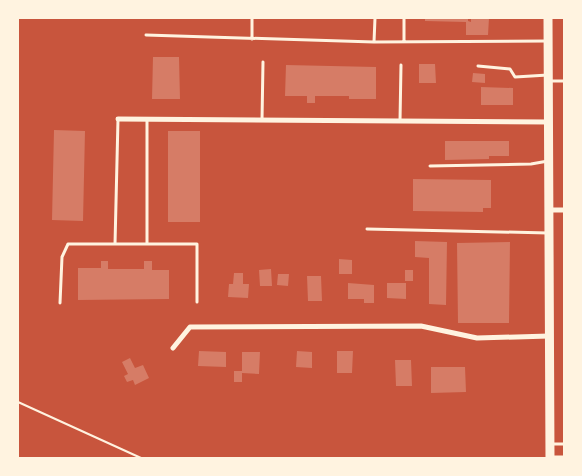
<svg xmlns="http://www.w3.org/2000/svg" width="582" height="476" font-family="'Work Sans',sans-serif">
<rect width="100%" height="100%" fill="#c8553d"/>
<path fill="#d67c66" d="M 425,18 L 468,18 L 468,21 L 471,22 L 471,18 L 489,18 L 488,35 L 466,35 L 466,22 L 425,21 Z
M 153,57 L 179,57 L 180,99 L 152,99 Z
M 419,64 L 435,64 L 436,83 L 419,83 Z
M 286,65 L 376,67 L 376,99 L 349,99 L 349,96 L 315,96 L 315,103 L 307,103 L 307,96 L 285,96 Z
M 473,73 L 485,74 L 485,83 L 472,82 Z
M 481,87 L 513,88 L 513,105 L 481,105 Z
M 54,130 L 85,131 L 83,221 L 52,220 Z
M 168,131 L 200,131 L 200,222 L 168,222 Z
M 445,141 L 509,141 L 509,156 L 489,156 L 489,159 L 445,160 Z
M 413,179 L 491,180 L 491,208 L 483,208 L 483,212 L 413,211 Z
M 415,241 L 447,242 L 446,305 L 429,304 L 429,258 L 415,257 Z
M 510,242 L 509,323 L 458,323 L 457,243 Z
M 339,259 L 352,260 L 352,274 L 339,274 Z
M 101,261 L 108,261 L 108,269 L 144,269 L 144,261 L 152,261 L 152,270 L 169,270 L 169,299 L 78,300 L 78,268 L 101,268 Z
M 271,269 L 272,286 L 260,286 L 259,270 Z
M 405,270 L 413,270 L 413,281 L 405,281 Z
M 234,273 L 243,273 L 243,284 L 249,284 L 248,298 L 228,297 L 229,284 L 233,284 Z
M 278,274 L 289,274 L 288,286 L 277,285 Z
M 307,276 L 321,276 L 322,301 L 308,301 Z
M 348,283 L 374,285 L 374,303 L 364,303 L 364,299 L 348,299 Z
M 387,283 L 406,283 L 406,299 L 387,298 Z
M 199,351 L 226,352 L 226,367 L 198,366 Z
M 297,351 L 312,352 L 312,368 L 296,367 Z
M 337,351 L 353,351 L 352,373 L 337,373 Z
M 242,352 L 260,352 L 259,374 L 242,373 L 242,382 L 234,382 L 234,371 L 242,371 Z
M 130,358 L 135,368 L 143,365 L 149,378 L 135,385 L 133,380 L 127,382 L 124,376 L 128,374 L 122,362 Z
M 395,360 L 411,360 L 412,386 L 396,386 Z
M 431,367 L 465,367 L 466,392 L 431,393 Z"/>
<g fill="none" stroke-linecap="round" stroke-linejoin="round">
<path stroke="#fff3e0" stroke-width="2" d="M 18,402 L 141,458"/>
<path stroke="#fff3e0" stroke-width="3" d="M 146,35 L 374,42 L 548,41
M 252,39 L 252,18
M 374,42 L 375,18
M 404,42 L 404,18
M 478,66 L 510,69 L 515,77 L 548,75
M 549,81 L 564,81
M 262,120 L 263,62
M 400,121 L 401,65
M 430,166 L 531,164 L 548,161
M 367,229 L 548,233
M 147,243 L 147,119
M 115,244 L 118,119
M 60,303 L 62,257 L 68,244 L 197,244 L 197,302
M 550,444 L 564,444
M 550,457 L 564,457"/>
<path stroke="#fff3e0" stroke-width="5" d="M 118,119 L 549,122
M 549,210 L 564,210
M 173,348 L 190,327 L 421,326 L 477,338 L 549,336"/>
<path stroke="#fff3e0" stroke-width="9" d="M 548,18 L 550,458"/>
</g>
<rect width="582" height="476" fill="none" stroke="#fff3e0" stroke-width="38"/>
</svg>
